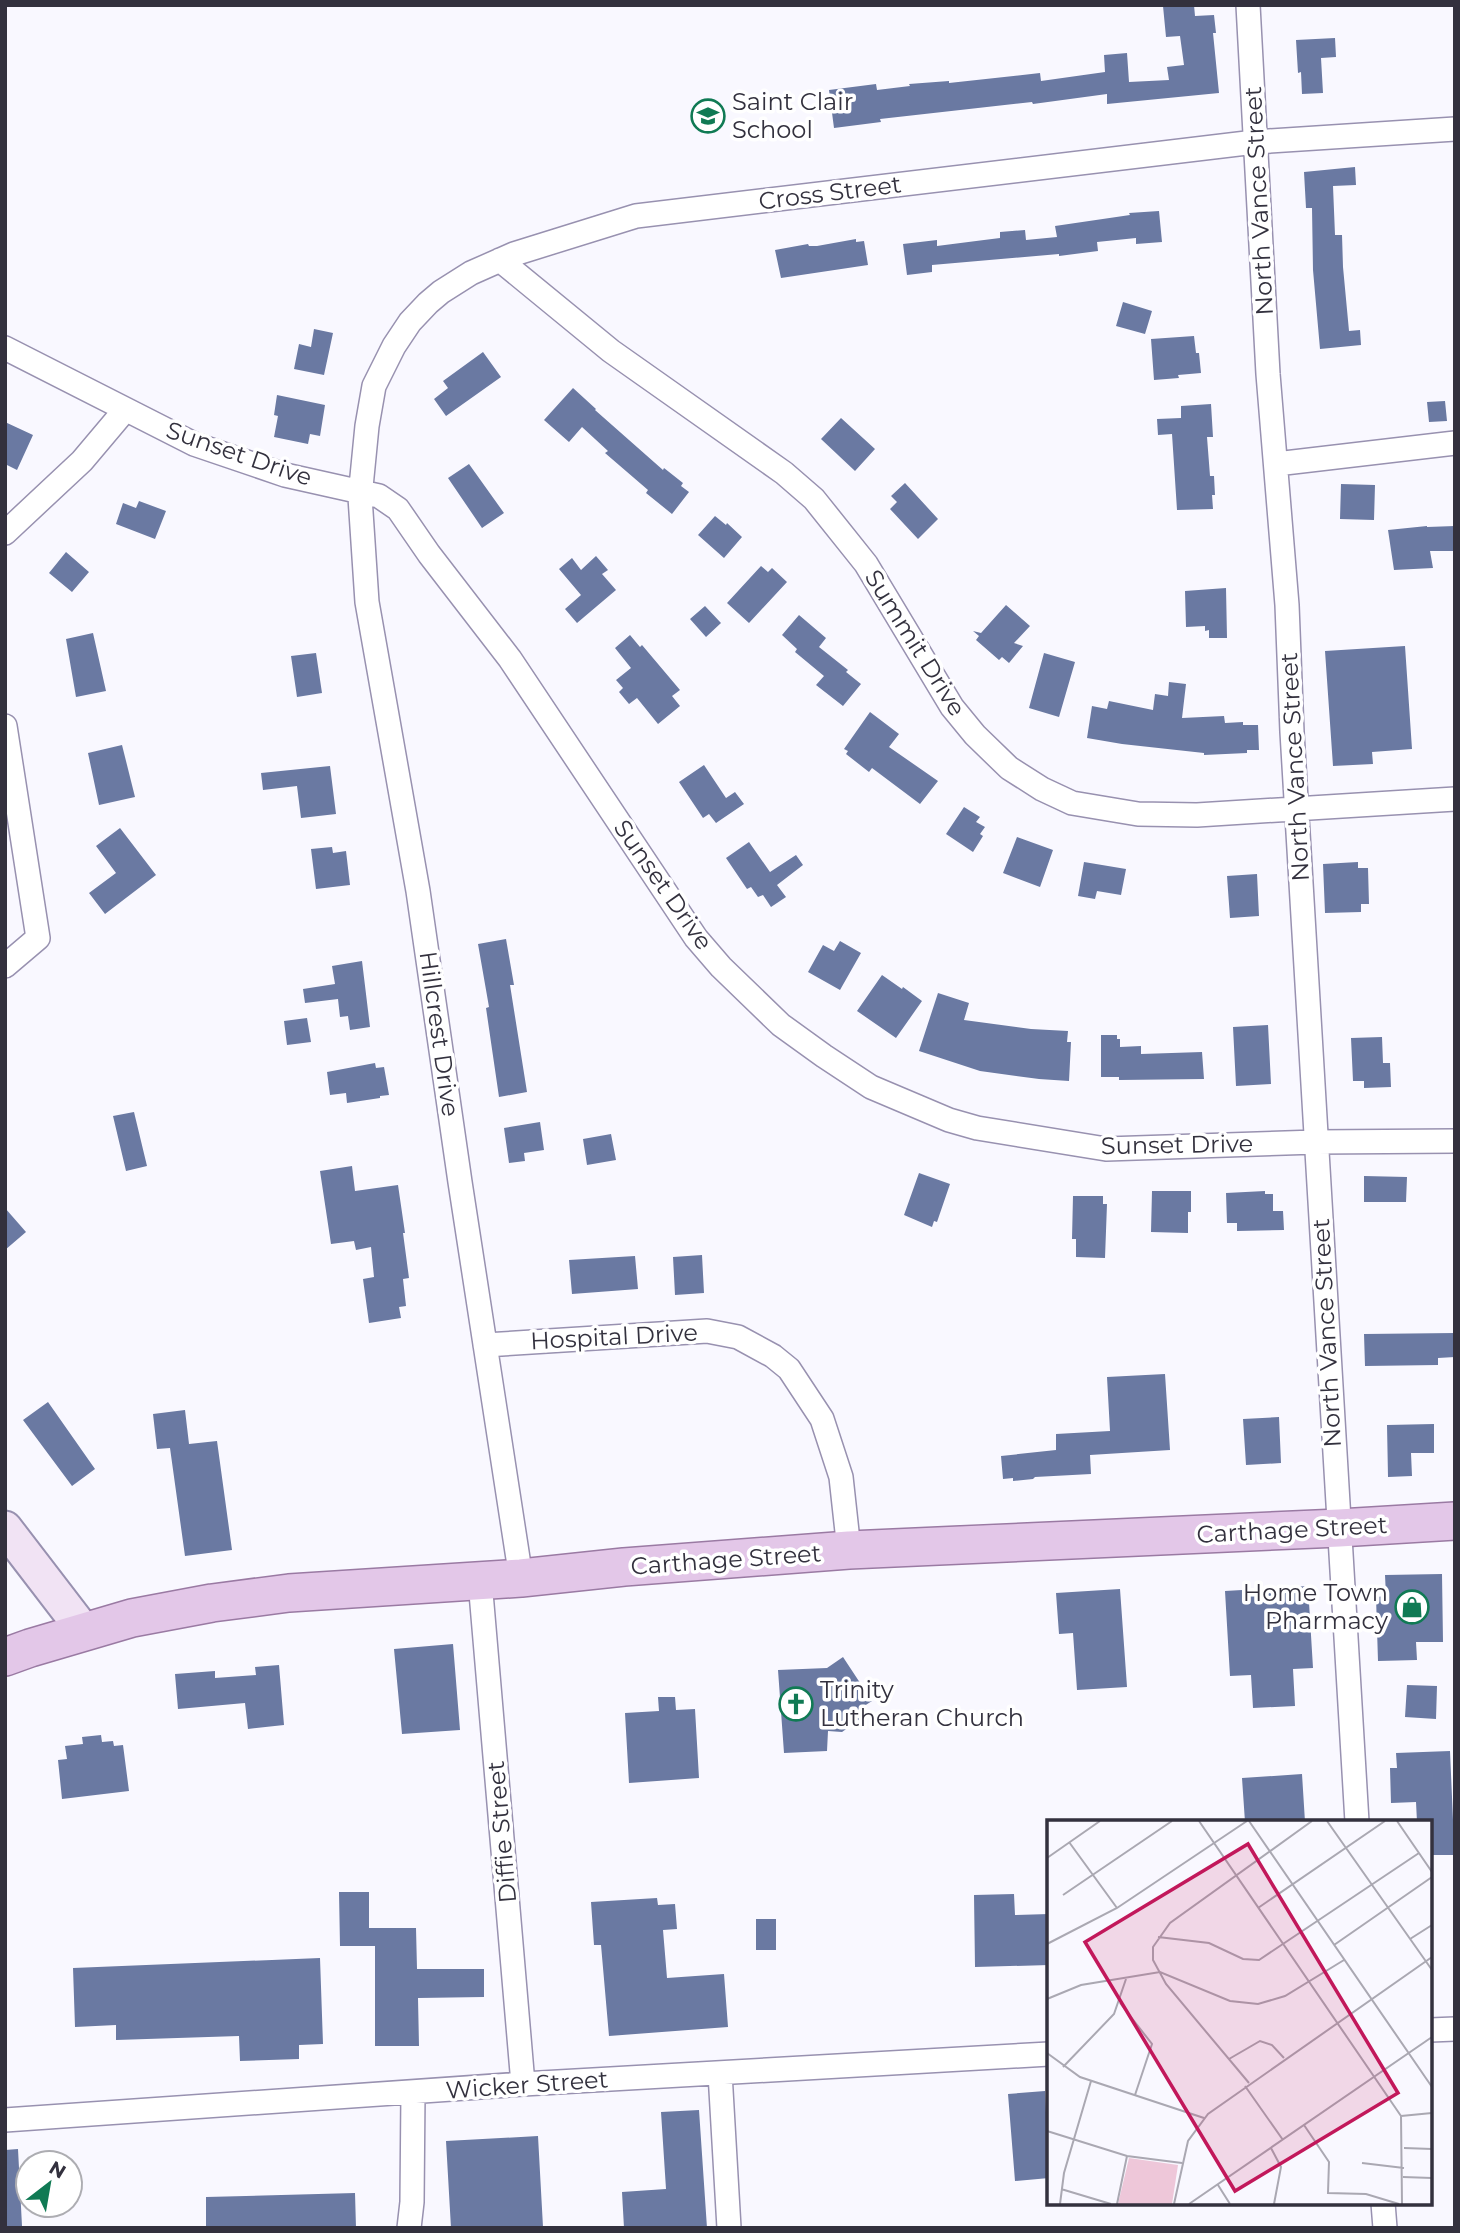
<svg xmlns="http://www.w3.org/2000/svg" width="1460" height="2233" font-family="Montserrat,sans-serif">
<rect width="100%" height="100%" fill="#f9f8ff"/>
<path fill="#6a79a2" d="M 1194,5 L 1195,16 L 1214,15 L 1216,33 L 1213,33 L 1219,93 L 1107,104 L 1107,94 L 1033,104 L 1032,102 L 880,119 L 881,122 L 834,128 L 829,90 L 876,84 L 877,90 L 910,86 L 909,84 L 949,81 L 949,83 L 1040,73 L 1041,81 L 1105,72 L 1104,55 L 1127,53 L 1129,82 L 1169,80 L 1167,67 L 1184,65 L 1180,36 L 1166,37 L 1163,6 Z
M 1335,38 L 1336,57 L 1321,58 L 1323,93 L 1302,94 L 1301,72 L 1298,73 L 1296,40 Z
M 1355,167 L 1356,185 L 1333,186 L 1335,235 L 1342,235 L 1343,267 L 1349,331 L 1360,330 L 1361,345 L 1320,349 L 1313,270 L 1312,208 L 1306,208 L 1304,172 Z
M 1159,211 L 1162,242 L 1136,244 L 1136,238 L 1097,242 L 1098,251 L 1059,256 L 1059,254 L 932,265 L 932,272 L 907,275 L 903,244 L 937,240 L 937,246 L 984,240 L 1000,238 L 1000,232 L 1025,230 L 1026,240 L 1057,237 L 1055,226 L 1130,215 L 1129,213 Z
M 856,239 L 856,242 L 864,241 L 868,265 L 781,278 L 775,250 L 808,244 L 809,246 L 817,246 Z
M 1123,302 L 1152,311 L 1145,334 L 1116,326 Z
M 314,329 L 333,333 L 324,375 L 294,369 L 299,344 L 311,347 Z
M 1194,336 L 1196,353 L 1199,353 L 1201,373 L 1178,375 L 1179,378 L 1154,380 L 1151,339 Z
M 483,352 L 501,377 L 446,416 L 434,399 L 448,388 L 443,381 Z
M 573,388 L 596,409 L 595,410 L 663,470 L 664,468 L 683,483 L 681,486 L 689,492 L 672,514 L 646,493 L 648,490 L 605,453 L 608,451 L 582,427 L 569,442 L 544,420 Z
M 277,395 L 325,405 L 320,436 L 310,434 L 308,444 L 274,437 L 278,416 L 274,415 Z
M 1445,401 L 1447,421 L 1429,422 L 1427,402 Z
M 1211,404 L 1213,437 L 1207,437 L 1210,476 L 1214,476 L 1215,495 L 1212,495 L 1213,509 L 1177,510 L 1172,434 L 1158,435 L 1157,419 L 1181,418 L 1181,406 Z
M 841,418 L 875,449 L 855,471 L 821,439 Z
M 5,422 L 33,435 L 17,470 L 5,464 Z
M 469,464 L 504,513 L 482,528 L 448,478 Z
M 905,483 L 938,519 L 918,539 L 890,509 L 897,502 L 891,496 Z
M 1341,484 L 1375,485 L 1374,520 L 1340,519 Z
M 139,501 L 166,511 L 155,539 L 116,524 L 123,503 L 136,508 Z
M 715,516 L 726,525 L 727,523 L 742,537 L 724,558 L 698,535 Z
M 1427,526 L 1427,527 L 1455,526 L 1455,551 L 1430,551 L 1433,568 L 1394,570 L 1388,530 Z
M 66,552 L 89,572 L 72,592 L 49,573 Z
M 596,556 L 608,570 L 602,574 L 616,590 L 577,623 L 565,609 L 581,595 L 559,569 L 572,558 L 581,570 Z
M 761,566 L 768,572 L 772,568 L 787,582 L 749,623 L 727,603 Z
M 1226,588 L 1227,638 L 1209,638 L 1209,630 L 1205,631 L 1205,626 L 1186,627 L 1185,591 Z
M 1006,605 L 1030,626 L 1014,643 L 1023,646 L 1009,663 L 1002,657 L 999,660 L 976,640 L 979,636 L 973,631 L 981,633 Z
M 705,606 L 721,623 L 706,637 L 690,619 Z
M 799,615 L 826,638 L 819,647 L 848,670 L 846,672 L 861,684 L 843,706 L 816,685 L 824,676 L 795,652 L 797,649 L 782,635 Z
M 93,633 L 106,691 L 76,697 L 66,639 Z
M 630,635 L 640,647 L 642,645 L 680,690 L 672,696 L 680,706 L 658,724 L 637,698 L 629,704 L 619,692 L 623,688 L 616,680 L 631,668 L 615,648 Z
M 1405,646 L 1412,749 L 1372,752 L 1373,764 L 1333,766 L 1325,651 Z
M 316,653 L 322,693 L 297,697 L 291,656 Z
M 1044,653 L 1075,662 L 1059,717 L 1029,708 Z
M 1169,682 L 1186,684 L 1182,718 L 1224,716 L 1225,723 L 1243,722 L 1243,725 L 1258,725 L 1259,750 L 1247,750 L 1247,753 L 1204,755 L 1204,753 L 1122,744 L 1087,738 L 1092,706 L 1107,709 L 1109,701 L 1153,710 L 1155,694 L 1168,696 Z
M 870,712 L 899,734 L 889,747 L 938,781 L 920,804 L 872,768 L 869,772 L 846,754 L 848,751 L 844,749 Z
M 122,745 L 135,797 L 99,805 L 88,753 Z
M 704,765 L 726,798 L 735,792 L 744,804 L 716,823 L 709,814 L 703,818 L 679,782 Z
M 330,766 L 336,814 L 301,818 L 297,786 L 263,790 L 261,773 Z
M 964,807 L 980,817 L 976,822 L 985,827 L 980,834 L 983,836 L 973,852 L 946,834 Z
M 120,828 L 156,875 L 105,914 L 89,893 L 116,873 L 96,846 Z
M 1017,837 L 1053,850 L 1040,887 L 1003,873 Z
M 749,842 L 770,872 L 796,855 L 803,865 L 777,885 L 786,897 L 771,907 L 763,895 L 758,897 L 751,887 L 747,889 L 726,858 Z
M 332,847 L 333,853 L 346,851 L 350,885 L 316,889 L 311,849 Z
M 1084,862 L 1126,869 L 1121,895 L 1097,891 L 1095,899 L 1078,896 Z
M 1358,862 L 1358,868 L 1368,868 L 1369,904 L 1361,904 L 1361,912 L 1325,913 L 1323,864 Z
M 1257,874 L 1259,916 L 1230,918 L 1227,876 Z
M 506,939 L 514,985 L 510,985 L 527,1092 L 499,1097 L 486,1008 L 489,1007 L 478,944 Z
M 840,941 L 861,953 L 840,990 L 808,972 L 823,945 L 834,951 Z
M 362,961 L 370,1027 L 350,1030 L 348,1016 L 340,1017 L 338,999 L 305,1003 L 303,989 L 335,984 L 332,966 Z
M 882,975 L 902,989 L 903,987 L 922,1001 L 896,1038 L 857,1011 Z
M 938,993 L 969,1003 L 964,1020 L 1031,1029 L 1068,1031 L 1067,1042 L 1071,1042 L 1069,1081 L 1039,1079 L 980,1071 L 919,1051 Z
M 307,1018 L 311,1042 L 287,1045 L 284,1021 Z
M 1268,1025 L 1271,1084 L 1236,1086 L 1233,1027 Z
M 1101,1035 L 1117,1035 L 1117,1039 L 1120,1039 L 1120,1047 L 1141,1046 L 1141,1054 L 1202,1052 L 1204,1079 L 1119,1080 L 1119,1077 L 1101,1077 Z
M 1382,1037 L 1383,1063 L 1390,1063 L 1391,1087 L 1364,1088 L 1364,1081 L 1353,1081 L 1351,1038 Z
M 375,1063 L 376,1068 L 384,1067 L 389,1095 L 380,1096 L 380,1098 L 347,1103 L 346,1093 L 330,1095 L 327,1072 Z
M 134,1112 L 147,1166 L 126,1171 L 113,1116 Z
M 540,1122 L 544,1150 L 524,1153 L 525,1161 L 509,1163 L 504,1128 Z
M 611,1134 L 616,1160 L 587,1165 L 583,1139 Z
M 352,1166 L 355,1191 L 398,1185 L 405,1233 L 403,1233 L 409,1278 L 403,1279 L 406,1306 L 399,1307 L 401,1318 L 369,1323 L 363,1279 L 374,1277 L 371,1247 L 356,1250 L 354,1241 L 331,1244 L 320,1171 Z
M 919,1173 L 950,1184 L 937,1222 L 934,1221 L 932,1227 L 904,1215 Z
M 1364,1176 L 1407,1177 L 1406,1202 L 1364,1202 Z
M 1152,1191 L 1191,1191 L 1191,1212 L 1188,1212 L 1188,1233 L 1151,1232 Z
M 1265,1191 L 1265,1194 L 1273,1194 L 1273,1211 L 1283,1211 L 1284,1230 L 1237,1231 L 1237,1223 L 1227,1223 L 1226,1193 Z
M 1073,1196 L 1103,1196 L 1103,1204 L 1107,1204 L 1105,1258 L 1076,1257 L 1076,1239 L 1072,1239 Z
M 5,1208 L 26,1232 L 5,1250 Z
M 702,1255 L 704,1293 L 675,1295 L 673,1257 Z
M 635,1256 L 638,1289 L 572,1294 L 569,1260 Z
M 1455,1333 L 1455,1357 L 1438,1358 L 1438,1365 L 1365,1366 L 1364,1334 Z
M 1165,1374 L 1170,1450 L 1090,1455 L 1091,1474 L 1035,1477 L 1033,1479 L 1013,1481 L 1013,1478 L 1003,1479 L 1001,1456 L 1056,1450 L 1056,1434 L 1110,1431 L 1107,1377 Z
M 48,1402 L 95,1469 L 72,1486 L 23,1420 Z
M 185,1410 L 189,1444 L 217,1441 L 232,1550 L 185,1556 L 170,1448 L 157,1449 L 153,1414 Z
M 1279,1417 L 1281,1463 L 1246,1465 L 1243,1419 Z
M 1434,1424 L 1434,1453 L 1411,1453 L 1412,1476 L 1388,1477 L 1387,1425 Z
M 1442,1574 L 1443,1642 L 1416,1642 L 1417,1660 L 1378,1661 L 1376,1597 L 1386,1596 L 1385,1575 Z
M 1308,1586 L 1313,1668 L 1293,1669 L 1295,1706 L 1253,1708 L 1251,1675 L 1230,1676 L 1225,1591 Z
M 1120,1589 L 1127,1687 L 1077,1690 L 1073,1633 L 1059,1634 L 1056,1593 Z
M 453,1644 L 460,1730 L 402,1734 L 394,1649 Z
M 843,1657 L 872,1701 L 861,1708 L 866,1715 L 842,1732 L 828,1731 L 827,1751 L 784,1753 L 778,1670 L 827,1668 Z
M 279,1665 L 284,1725 L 248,1729 L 245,1703 L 178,1709 L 175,1674 L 215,1671 L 215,1678 L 256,1675 L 255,1667 Z
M 1407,1685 L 1437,1686 L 1436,1719 L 1405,1717 Z
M 658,1697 L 675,1697 L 676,1710 L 695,1709 L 699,1778 L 629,1783 L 625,1713 L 659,1711 Z
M 101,1735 L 102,1742 L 113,1741 L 114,1746 L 123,1745 L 129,1791 L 62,1799 L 58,1760 L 67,1759 L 65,1746 L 83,1744 L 82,1737 Z
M 1450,1751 L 1453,1820 L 1455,1820 L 1455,1855 L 1430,1855 L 1430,1822 L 1417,1822 L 1416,1802 L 1391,1803 L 1390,1768 L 1397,1768 L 1396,1753 Z
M 1302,1774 L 1305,1822 L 1245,1822 L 1242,1778 Z
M 339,1892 L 369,1892 L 369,1928 L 416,1928 L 417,1969 L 484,1969 L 484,1997 L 418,1998 L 419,2046 L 375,2046 L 375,1946 L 340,1946 Z
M 1014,1894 L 1015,1915 L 1049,1914 L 1049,1965 L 975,1967 L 974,1895 Z
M 657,1898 L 658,1905 L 675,1904 L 677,1929 L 663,1930 L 667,1978 L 724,1974 L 728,2027 L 609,2036 L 601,1945 L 594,1945 L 591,1902 Z
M 756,1919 L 776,1919 L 776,1950 L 756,1950 Z
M 320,1958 L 323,2044 L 299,2045 L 299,2059 L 240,2061 L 239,2036 L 116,2040 L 116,2025 L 75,2027 L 73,1968 Z
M 1045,2091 L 1049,2178 L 1015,2181 L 1008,2094 Z
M 699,2110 L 707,2228 L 624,2228 L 622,2192 L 666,2189 L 661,2112 Z
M 538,2136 L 543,2227 L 451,2228 L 446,2141 Z
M 18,2149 L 22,2226 L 5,2226 L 5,2150 Z
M 355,2193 L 356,2228 L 206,2228 L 206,2197 Z"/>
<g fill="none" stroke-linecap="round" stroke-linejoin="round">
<defs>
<path id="street" d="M 1248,5 L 1268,374 L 1287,605 L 1292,732 L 1357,1822
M 500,260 L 611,351 L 784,473 L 814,499 L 866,564 L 952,707 L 975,735 L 1009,768 L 1042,789 L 1072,803 L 1138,814 L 1197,815 L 1455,799
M 5,348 L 194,444 L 285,475 L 379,496 L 398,509 L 429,554 L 510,659 L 696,938 L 721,967 L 781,1025 L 824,1056 L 871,1087 L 949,1120 L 977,1128 L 1106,1149 L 1316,1142 L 1455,1141
M 1276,464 L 1455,443
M 5,533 L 82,461 L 125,410
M 5,726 L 38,938 L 5,966
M 485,1345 L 707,1331 L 738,1337 L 773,1356 L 789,1369 L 822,1419 L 841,1477 L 849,1550
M 521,1578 L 460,1182 L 418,891 L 367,602 L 360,497 L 367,426 L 374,386 L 394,346 L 410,322 L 428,303 L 441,292 L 471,273 L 514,254 L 636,216 L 1255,142 L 1455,129
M 480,1581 L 523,2084
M 1430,2030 L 1455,2029
M 720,2073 L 729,2228
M 5,2120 L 523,2084 L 1049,2054
M 1383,2203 L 1385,2228
M 409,2228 L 412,2202 L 413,2093"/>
<path id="secondary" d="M 5,1528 L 84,1631"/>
<path id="primary" d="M 5,1657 L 30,1648 L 132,1618 L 212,1603 L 289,1593 L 521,1578 L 624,1567 L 849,1550 L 1339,1528 L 1455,1521"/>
</defs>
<use href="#street" stroke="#9891b0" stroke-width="26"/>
<use href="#secondary" stroke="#9891b0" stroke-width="37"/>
<use href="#primary" stroke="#9a7aa3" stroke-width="40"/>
<use href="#street" stroke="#fff" stroke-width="23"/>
<use href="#secondary" stroke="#f1e3f4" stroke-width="33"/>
<use href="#primary" stroke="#e3c7e8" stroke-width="37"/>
</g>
<defs>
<symbol id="school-ring" viewBox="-11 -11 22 22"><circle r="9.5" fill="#fff" stroke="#107a54" stroke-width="1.5"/><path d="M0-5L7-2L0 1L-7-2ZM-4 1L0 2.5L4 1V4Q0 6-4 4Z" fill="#107a54"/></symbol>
<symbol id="shop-ring" viewBox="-11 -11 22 22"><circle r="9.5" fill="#fff" stroke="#107a54" stroke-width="1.5"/><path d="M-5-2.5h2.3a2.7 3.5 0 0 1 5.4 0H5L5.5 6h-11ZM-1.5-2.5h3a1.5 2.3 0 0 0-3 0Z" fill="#107a54"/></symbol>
<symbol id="church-ring" viewBox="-11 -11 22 22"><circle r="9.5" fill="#fff" stroke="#107a54" stroke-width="1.5"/><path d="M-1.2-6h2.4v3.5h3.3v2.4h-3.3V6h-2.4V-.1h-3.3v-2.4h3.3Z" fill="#107a54"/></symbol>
</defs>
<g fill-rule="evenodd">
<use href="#school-ring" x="689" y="97" width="38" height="38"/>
<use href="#shop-ring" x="1393" y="1588" width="38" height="38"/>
<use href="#church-ring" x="777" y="1685" width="38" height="38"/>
</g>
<g text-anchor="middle" stroke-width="7" stroke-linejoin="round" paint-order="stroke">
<g font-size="24" fill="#33313e" stroke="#fff" text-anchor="start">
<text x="732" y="110">Saint Clair<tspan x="732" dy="28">School</tspan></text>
<text x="1388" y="1601" text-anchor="end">Home Town<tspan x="1388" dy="28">Pharmacy</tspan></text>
<text x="820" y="1698">Trinity<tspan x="820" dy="28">Lutheran Church</tspan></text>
</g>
<g font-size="24" fill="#33313e" stroke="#fff">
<text transform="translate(830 193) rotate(-7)" y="8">Cross Street</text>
<text transform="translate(1259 201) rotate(-93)" y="8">North Vance Street</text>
<text transform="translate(239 454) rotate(19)" y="8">Sunset Drive</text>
<text transform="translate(915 643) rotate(58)" y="8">Summit Drive</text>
<text transform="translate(1295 767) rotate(-93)" y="8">North Vance Street</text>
<text transform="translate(663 885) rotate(55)" y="8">Sunset Drive</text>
<text transform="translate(439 1034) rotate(82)" y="8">Hillcrest Drive</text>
<text transform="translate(1177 1145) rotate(-1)" y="8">Sunset Drive</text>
<text transform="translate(1327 1333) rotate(-93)" y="8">North Vance Street</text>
<text transform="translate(614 1337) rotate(-3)" y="8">Hospital Drive</text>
<text transform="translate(1292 1530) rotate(-3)" y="8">Carthage Street</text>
<text transform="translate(726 1560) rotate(-4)" y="8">Carthage Street</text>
<text transform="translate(502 1832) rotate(-95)" y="8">Diffie Street</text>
<text transform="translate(527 2085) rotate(-4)" y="8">Wicker Street</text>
</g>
</g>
<g transform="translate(1047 1820)">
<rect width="385" height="385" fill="#f9f8ff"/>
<path d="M 82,338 L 131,345 L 125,384 L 71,384 Z" fill="#eec7d9"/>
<path fill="none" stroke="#aaa8b2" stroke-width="2" d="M 152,1 L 354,296 L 355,384M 202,1 L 385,267M 280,1 L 385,150M 350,1 L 385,52M 22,22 L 70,88M 0,38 L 53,1M 16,75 L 125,1M 211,88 L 338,1M 111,117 L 162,123 L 196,139 L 212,140 L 372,33M 363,119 L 385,105M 0,124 L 70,88 L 200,1M 287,125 L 385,57M 0,179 L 34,165 L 113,152 L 183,181 L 211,184 L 238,176 L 297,140M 73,183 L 105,224 L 88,275M 0,233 L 33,257 L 157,298M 182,239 L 213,221 L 225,225 L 237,238M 16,247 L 67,194 L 79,159M 202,263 L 119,164 L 106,140 L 106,127 L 123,103 L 265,1M 198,266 L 236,320M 354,296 L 385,293M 257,305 L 282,342 L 281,373 L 319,374 L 352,384M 0,311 L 80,336 L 135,343M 224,328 L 234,347 L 227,384M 357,328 L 385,329M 315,343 L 357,348M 356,357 L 385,358M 171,365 L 183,384M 14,369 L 64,384M 13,384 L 17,353 L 44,261M 70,384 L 80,336M 127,384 L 141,321 L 161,294 L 385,137M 142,384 L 385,217"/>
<path fill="#c2185b" fill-opacity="0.15" stroke="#c2185b" stroke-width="3.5" d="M 201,24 L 351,273 L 188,371 L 38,122 Z"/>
<rect width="385" height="385" fill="none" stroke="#33313e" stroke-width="3.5"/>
</g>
<rect width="1460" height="2233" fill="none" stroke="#33313e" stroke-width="14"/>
<g transform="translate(49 2184) rotate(31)"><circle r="33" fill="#ffffff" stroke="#adadb2" stroke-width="2"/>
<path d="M0-5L12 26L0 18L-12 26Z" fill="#107a54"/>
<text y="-10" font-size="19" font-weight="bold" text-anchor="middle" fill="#33313e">N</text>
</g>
</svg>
